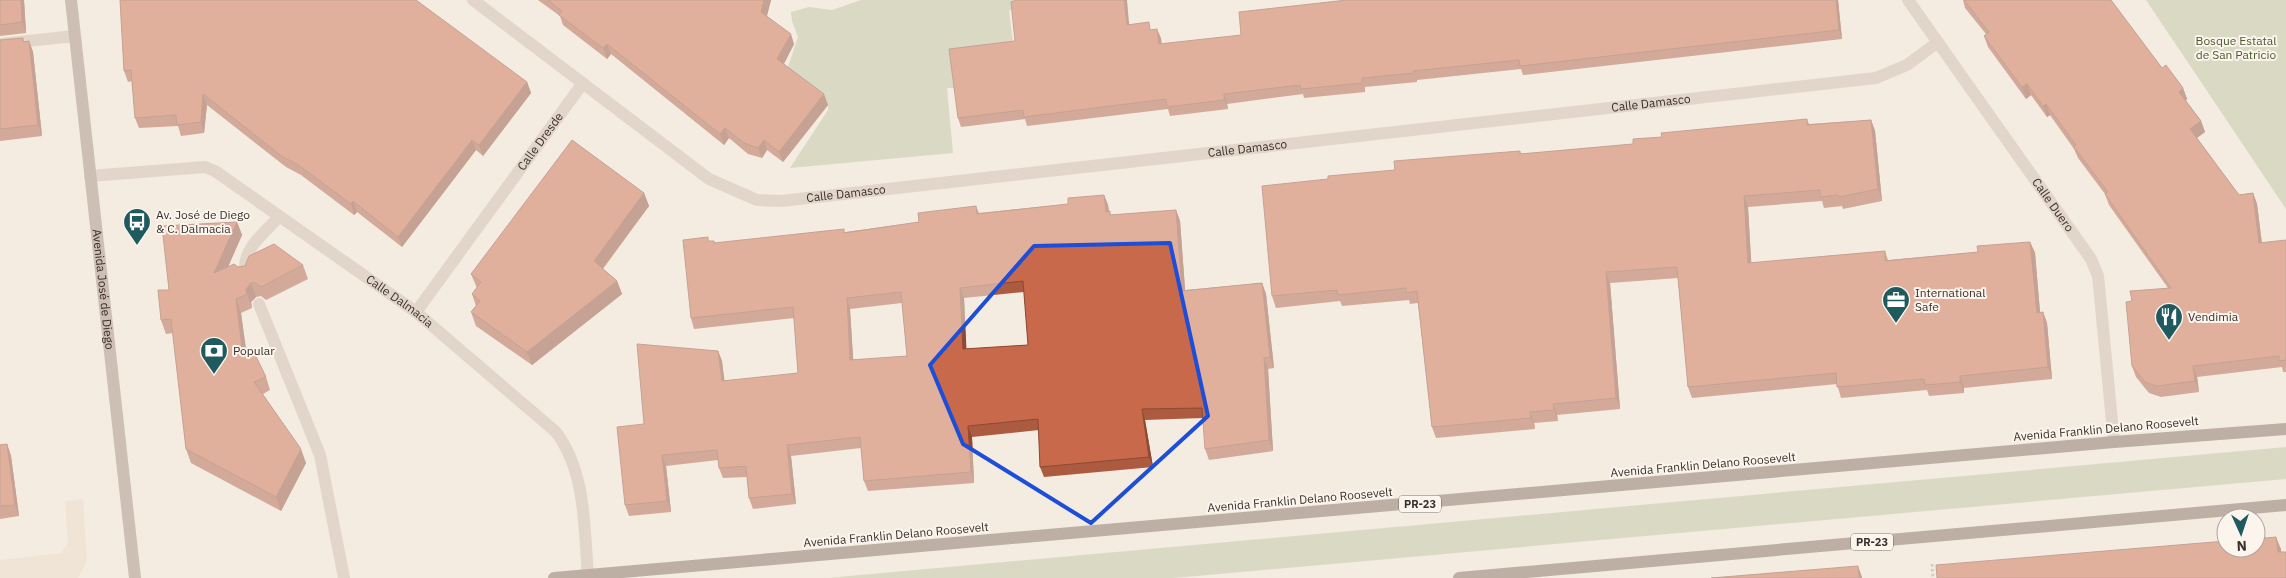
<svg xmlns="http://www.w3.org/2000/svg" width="2286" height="578" font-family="'IBM Plex Sans',sans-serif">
<rect width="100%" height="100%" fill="#f4ebe1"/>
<path fill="#b8c4a0" d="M 861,0 L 1022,0 L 1009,11 L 1014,51 L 956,88 L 947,88 L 953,153 L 790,168 L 828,110 L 828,105 L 786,73 L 798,37 L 792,21 L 791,12 L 809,7 L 832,10 Z
M 2146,0 L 2286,0 L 2286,209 Z
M 2286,447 L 2286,479 L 1174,578 L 827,578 Z"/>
<path fill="#ecdcc8" d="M 83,499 L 87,561 L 78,578 L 0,578 L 0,560 L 61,553 L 68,543 L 65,501 Z"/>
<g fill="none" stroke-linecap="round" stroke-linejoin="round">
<path stroke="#b9a596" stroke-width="3" stroke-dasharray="2.5 2.5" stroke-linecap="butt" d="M 1932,564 L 1933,578"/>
<path stroke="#cdbbac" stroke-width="12" d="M 246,273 C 240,251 265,232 279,217
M 259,304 L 320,455 L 344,578"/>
<g stroke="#cdbbac" stroke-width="12">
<path id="s1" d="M 473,0 L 709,179 L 757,200 L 781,201 L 1876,78 L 1907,65 L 1938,42"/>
<path id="s2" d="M 1908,0 L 2091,259 L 2098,276 L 2114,442"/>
<path d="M 0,44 L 74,36"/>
<path id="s3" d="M 90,176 L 205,167 L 215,171 L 416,312 L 556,432 C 586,472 584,527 588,575"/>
<path id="s4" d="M 416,312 L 583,83"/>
</g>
<path stroke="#a18a7d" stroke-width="12" id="s5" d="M 71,0 L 135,578"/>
<path stroke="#7d675c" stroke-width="12" d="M 554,578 L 2114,442 L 2286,429
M 1459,578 L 2286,505"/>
</g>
<path fill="#ac5a40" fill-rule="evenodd" d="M 0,0 L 24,0 L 26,33 L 0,36 Z
M 120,0 L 527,82 L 531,93 L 483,156 L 476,150 L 402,247 L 357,212 L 354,215 L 301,175 L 286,167 L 207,105 L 204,133 L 181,136 L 178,126 L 139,128 L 135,118 L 132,81 L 128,82 L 124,71 Z
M 538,0 L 771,0 L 767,16 L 794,44 L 784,64 L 828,105 L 783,162 L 767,150 L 762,158 L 748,154 L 729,138 L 724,145 L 611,54 L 607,59 L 563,25 L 560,16 Z
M 1838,0 L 1842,39 L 1523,75 L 1521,69 L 1417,80 L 1417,82 L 1365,87 L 1365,92 L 1304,98 L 1303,94 L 1227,104 L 1228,109 L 1170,116 L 1168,109 L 1027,126 L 1025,119 L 961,127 L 958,118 L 1015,41 L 1129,25 L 1152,30 L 1161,38 L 1161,44 Z
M 1963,0 L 2111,0 L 2162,68 L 2183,88 L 2187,99 L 2186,101 L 2201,121 L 2205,132 L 2197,138 L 2239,195 L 2253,193 L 2257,204 L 2262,243 L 2286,240 L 2286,372 L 2283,372 L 2282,367 L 2197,377 L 2199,392 L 2161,397 L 2149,393 L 2136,377 L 2132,366 L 2132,301 L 2168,288 L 2109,205 L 2105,194 L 2078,158 L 2074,149 L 2050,115 L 2047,117 L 2031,95 L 2026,99 L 1988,47 L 1984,36 L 1986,34 L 1965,8 Z
M 23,38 L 24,42 L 29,41 L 33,52 L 42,136 L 0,141 L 0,40 Z
M 1807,119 L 1809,124 L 1871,120 L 1875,131 L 1882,201 L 1843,209 L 1842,206 L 1824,208 L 1822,201 L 1748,207 L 1751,263 L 1885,251 L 1888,260 L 1978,252 L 2030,242 L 2035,253 L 2040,312 L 2043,312 L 2047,323 L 2052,379 L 1964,388 L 1964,393 L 1929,396 L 1927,390 L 1841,398 L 1837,384 L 1692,398 L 1688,387 L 1678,278 L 1610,283 L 1620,409 L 1557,415 L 1558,421 L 1534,423 L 1535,429 L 1436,438 L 1432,427 L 1418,303 L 1410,304 L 1409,300 L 1342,306 L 1340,301 L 1276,308 L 1272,296 L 1328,179 L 1395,170 L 1520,151 L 1521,154 L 1633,144 L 1662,137 Z
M 644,193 L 649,206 L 603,269 L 617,281 L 622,294 L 532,365 L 476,326 L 471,312 L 476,306 L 472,294 L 477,288 L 471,274 Z
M 1104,195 L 1108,205 L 1109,211 L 1111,215 L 1176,210 L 1180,221 L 1185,290 L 1262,283 L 1266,294 L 1274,368 L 1268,369 L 1273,451 L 1209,460 L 1205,449 L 1203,418 L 1145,420 L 1153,467 L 1044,477 L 1040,467 L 1039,430 L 972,437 L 974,483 L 868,491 L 864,481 L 861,448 L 791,456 L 796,504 L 753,509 L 749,498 L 747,477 L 723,478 L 719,468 L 718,460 L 666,466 L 671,512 L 629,516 L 625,505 L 644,424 L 718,351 L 722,361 L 724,381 L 798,373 L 794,318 L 694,329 L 691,318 L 709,241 L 714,241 L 715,243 L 845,232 L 919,222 L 976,206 L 979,213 L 1068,204 ZM 1024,292 L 1028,345 L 966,349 L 964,298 ZM 902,303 L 907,356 L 853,360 L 850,309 Z
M 237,222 L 242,235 L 228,267 L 238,267 L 303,265 L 308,279 L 266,300 L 261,296 L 256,297 L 251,302 L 252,308 L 241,313 L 246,348 L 266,377 L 270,390 L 263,394 L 306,463 L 281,511 L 191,463 L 186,449 L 173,333 L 166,334 L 161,320 L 169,290 Z
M 7,444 L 11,456 L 19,516 L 0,519 L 0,445 Z"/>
<path fill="#8c4a34" d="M 21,0 L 24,0 L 26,33 L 22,22 Z
M 764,0 L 771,0 L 765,22 L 761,12 Z
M 1124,0 L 1127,0 L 1130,34 L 1127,25 Z
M 1836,0 L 1838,0 L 1842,39 L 1839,30 Z
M 1157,29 L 1161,38 L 1163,53 L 1159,44 Z
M 791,34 L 794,44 L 781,69 L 777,59 Z
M 29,41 L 33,52 L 42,136 L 38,125 Z
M 607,44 L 611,54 L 607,59 L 603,48 Z
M 527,82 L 531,93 L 483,156 L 479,145 Z
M 2027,84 L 2031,95 L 2026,99 L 2022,87 Z
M 2183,88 L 2187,99 L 2183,103 L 2179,92 Z
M 203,94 L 207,105 L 204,133 L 201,122 Z
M 824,94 L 828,105 L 783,162 L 779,152 Z
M 1224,94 L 1227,104 L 1228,109 L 1224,100 Z
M 2046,104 L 2050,115 L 2047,117 L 2043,106 Z
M 1871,120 L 1875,131 L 1882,201 L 1878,189 Z
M 2201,121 L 2205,132 L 2194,140 L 2190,129 Z
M 725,128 L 729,138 L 724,145 L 720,134 Z
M 472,140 L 476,150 L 402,247 L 398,237 Z
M 764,140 L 767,150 L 762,158 L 758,148 Z
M 644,193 L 649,206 L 598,274 L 594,261 Z
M 2253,193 L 2257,204 L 2263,254 L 2259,243 Z
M 1104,195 L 1108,205 L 1110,223 L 1106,212 Z
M 1744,196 L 1748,207 L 1752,274 L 1748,263 Z
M 353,201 L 357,212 L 354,215 L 351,204 Z
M 1176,210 L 1180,221 L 1186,301 L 1182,291 Z
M 237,222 L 242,235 L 219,287 L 214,273 Z
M 2030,242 L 2035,253 L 2041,324 L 2037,313 Z
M 1606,272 L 1610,283 L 1620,409 L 1616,398 Z
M 617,281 L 622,294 L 532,365 L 527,352 Z
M 251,283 L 256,297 L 251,302 L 252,308 L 247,294 L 246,289 Z
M 1262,283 L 1266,294 L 1274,368 L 1270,357 Z
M 960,288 L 964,298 L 967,360 L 963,349 Z
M 847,298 L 850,309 L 854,371 L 850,360 Z
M 236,299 L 241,313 L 247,361 L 242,348 Z
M 2043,312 L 2047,323 L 2052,379 L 2048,367 Z
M 718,351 L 722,361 L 726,392 L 722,381 Z
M 1264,358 L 1268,369 L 1273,451 L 1269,440 Z
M 2193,366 L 2197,377 L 2199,392 L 2195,381 Z
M 1960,376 L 1964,388 L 1964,393 L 1960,382 Z
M 1553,404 L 1557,415 L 1558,421 L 1554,410 Z
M 1142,409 L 1145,420 L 1153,467 L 1149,457 Z
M 1530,412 L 1534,423 L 1535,429 L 1531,418 Z
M 968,426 L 972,437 L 974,483 L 971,472 Z
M 7,444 L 11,456 L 19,516 L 15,505 Z
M 787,445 L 791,456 L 796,504 L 792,494 Z
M 301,449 L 306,463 L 281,511 L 276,497 Z
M 662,455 L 666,466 L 671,512 L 667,501 Z
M 2276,537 L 2281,549 L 2282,564 L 2278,552 Z
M 1858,566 L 1862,577 L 1862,578 L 1859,578 Z"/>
<path fill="#c8694b" stroke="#8c4a34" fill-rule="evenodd" d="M 0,0 L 21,0 L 22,22 L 0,25 Z
M 120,0 L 416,0 L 527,82 L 479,145 L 472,140 L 398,237 L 353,201 L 351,204 L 297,164 L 283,157 L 203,94 L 201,122 L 177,125 L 176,115 L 135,118 L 131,70 L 124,71 Z
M 548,0 L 764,0 L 761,12 L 791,34 L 777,59 L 824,94 L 779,152 L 764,140 L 758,148 L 744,143 L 725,128 L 720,134 L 607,44 L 603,48 L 559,15 L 562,11 Z
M 1016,0 L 1124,0 L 1127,25 L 1149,22 L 1150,30 L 1157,29 L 1159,44 L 1241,35 L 1239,12 L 1347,0 L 1836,0 L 1839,30 L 1520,66 L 1519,60 L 1413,71 L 1414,73 L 1362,78 L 1362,83 L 1301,89 L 1300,85 L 1224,94 L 1224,100 L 1167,107 L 1166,99 L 1024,117 L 1023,110 L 958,118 L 949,49 L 1015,41 L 1011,2 Z
M 1964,0 L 2111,0 L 2162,68 L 2166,65 L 2183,88 L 2179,92 L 2201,121 L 2190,129 L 2239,195 L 2253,193 L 2259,243 L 2286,240 L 2286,360 L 2279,361 L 2279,356 L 2193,366 L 2195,381 L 2157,386 L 2145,382 L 2132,366 L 2126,302 L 2132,301 L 2130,291 L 2171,288 L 2105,194 L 2108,192 L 2074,147 L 2076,145 L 2046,104 L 2043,106 L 2027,84 L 2022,87 L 1984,36 L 1989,32 Z
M 23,38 L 23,42 L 29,41 L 38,125 L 0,129 L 0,40 Z
M 1807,119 L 1807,125 L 1871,120 L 1878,189 L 1839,197 L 1838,195 L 1820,197 L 1820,190 L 1744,196 L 1748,263 L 1885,251 L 1885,261 L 1978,252 L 1977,246 L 2030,242 L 2037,313 L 2043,312 L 2048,367 L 1960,376 L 1960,382 L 1925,385 L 1924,379 L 1837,387 L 1836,373 L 1688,387 L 1677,267 L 1606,272 L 1616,398 L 1553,404 L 1554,410 L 1530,412 L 1531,418 L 1432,427 L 1417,291 L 1406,293 L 1406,288 L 1338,295 L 1337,290 L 1272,296 L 1262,186 L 1328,179 L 1328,176 L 1395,170 L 1394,161 L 1520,151 L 1520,154 L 1633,144 L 1633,139 L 1662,137 L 1661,133 Z
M 572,140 L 644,193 L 594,261 L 617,281 L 527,352 L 471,312 L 480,301 L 472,294 L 481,282 L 471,274 Z
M 1104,195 L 1106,212 L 1110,211 L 1110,215 L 1176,210 L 1182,291 L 1262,283 L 1270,357 L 1264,358 L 1269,440 L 1205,449 L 1202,408 L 1142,409 L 1149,457 L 1040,467 L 1038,419 L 968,426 L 971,472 L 864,481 L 860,437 L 787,445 L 792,494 L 749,498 L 746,466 L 719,468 L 717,450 L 662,455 L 667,501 L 625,505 L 617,427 L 644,424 L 637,344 L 718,351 L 722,381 L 798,373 L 793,307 L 691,318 L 683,240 L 708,237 L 708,241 L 714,241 L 714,243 L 844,229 L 844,233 L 919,222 L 918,213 L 976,206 L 977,214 L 1068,204 L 1068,198 ZM 1023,281 L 1028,345 L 963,349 L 960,288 ZM 901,292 L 907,356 L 850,360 L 847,298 Z
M 237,222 L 214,273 L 234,264 L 238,267 L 245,266 L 249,256 L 274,244 L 303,265 L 261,287 L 256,283 L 251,283 L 246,289 L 247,294 L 236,299 L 242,348 L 252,348 L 266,377 L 254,382 L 301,449 L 276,497 L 186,449 L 171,319 L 161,320 L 158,290 L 169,290 L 162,226 Z
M 7,444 L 15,505 L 0,506 L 0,445 Z
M 2276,537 L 2278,552 L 2286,552 L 2286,578 L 1937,578 L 1936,565 L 2226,541 L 2226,548 L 2256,548 L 2256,539 Z
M 1858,566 L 1859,578 L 1711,578 Z"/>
<path d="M0 0H2286V578H0ZM 1170,243 L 1208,416 L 1091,523 L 963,444 L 930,365 L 1034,246 Z" fill="#f4ebe1" fill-opacity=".55" fill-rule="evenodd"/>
<path fill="none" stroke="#1d4ed8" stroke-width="4" stroke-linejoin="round" d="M 1170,243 L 1208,416 L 1091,523 L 963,444 L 930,365 L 1034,246 Z"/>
<defs>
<symbol id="bus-pin" viewBox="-11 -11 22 30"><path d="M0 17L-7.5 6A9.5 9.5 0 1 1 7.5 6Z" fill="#1f5a5e" stroke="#fbf5ee"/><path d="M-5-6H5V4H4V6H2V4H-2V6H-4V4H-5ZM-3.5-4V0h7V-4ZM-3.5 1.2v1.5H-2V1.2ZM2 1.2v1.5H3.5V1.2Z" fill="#fff"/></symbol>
<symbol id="office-pin" viewBox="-11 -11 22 30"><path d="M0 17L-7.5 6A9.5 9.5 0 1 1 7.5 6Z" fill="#1f5a5e" stroke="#fbf5ee"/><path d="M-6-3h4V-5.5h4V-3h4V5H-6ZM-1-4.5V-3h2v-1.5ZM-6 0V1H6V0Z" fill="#fff"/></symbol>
<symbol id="restaurant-pin" viewBox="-11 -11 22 30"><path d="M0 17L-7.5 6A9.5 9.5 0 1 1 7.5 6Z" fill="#1f5a5e" stroke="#fbf5ee"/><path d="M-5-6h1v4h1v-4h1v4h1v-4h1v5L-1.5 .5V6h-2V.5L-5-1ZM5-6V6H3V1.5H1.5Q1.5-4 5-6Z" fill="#fff"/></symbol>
<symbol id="bank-pin" viewBox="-11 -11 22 30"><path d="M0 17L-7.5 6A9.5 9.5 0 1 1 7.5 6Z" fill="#1f5a5e" stroke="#fbf5ee"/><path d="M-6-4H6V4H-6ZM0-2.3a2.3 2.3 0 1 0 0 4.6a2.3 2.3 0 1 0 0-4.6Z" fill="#fff"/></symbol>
</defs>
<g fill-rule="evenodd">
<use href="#bus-pin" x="121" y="206" width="32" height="43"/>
<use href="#office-pin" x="1880" y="284" width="32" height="43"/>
<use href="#restaurant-pin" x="2153" y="301" width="32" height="43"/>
<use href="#bank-pin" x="198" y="335" width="32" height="43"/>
</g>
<g text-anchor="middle" stroke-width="4" stroke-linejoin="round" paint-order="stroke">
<g fill="#fbf5ee" stroke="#756b66" stroke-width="1">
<rect x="1399" y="495.5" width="42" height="17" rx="4"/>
<rect x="1851" y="533.5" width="42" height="17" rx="4"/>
</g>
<g font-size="11" font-weight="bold" fill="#3b302b">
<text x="1420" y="508">PR-23</text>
<text x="1872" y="546">PR-23</text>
</g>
<g font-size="12" fill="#4a5a2e" stroke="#fbf5ee">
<text x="2236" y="45">Bosque Estatal<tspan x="2236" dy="14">de San Patricio</tspan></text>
</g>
<g font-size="12" fill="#3b302b" stroke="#fbf5ee">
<text dy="4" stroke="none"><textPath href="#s1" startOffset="1248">Calle Damasco</textPath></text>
<text dy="4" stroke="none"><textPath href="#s4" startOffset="211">Calle Dresde</textPath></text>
<text dy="4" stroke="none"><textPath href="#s1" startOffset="842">Calle Damasco</textPath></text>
<text dy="4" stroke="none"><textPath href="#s1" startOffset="438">Calle Damasco</textPath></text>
<text dy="4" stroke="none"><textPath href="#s2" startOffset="251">Calle Duero</textPath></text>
<text dy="4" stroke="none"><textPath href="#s5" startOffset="291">Avenida José de Diego</textPath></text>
<text dy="4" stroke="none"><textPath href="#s3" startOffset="352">Calle Dalmacia</textPath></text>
<text transform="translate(2106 429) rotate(-5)" y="4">Avenida Franklin Delano Roosevelt</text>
<text transform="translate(1703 465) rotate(-5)" y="4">Avenida Franklin Delano Roosevelt</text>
<text transform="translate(1300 500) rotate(-5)" y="4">Avenida Franklin Delano Roosevelt</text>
<text transform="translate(896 535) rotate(-5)" y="4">Avenida Franklin Delano Roosevelt</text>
</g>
<g font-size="12" fill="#3b302b" stroke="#fbf5ee" text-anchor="start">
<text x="156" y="219">Av. José de Diego<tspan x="156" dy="14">&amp; C. Dalmacia</tspan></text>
<text x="1915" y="297">International<tspan x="1915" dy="14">Safe</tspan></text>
<text x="2188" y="321">Vendimia</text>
<text x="233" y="355">Popular</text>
</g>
</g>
<g transform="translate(2241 533) rotate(177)"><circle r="24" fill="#fbf5ee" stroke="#aea6a0"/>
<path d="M0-4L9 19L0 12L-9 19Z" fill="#1f5a5e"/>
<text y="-8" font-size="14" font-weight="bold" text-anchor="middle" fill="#3b302b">N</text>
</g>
</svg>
